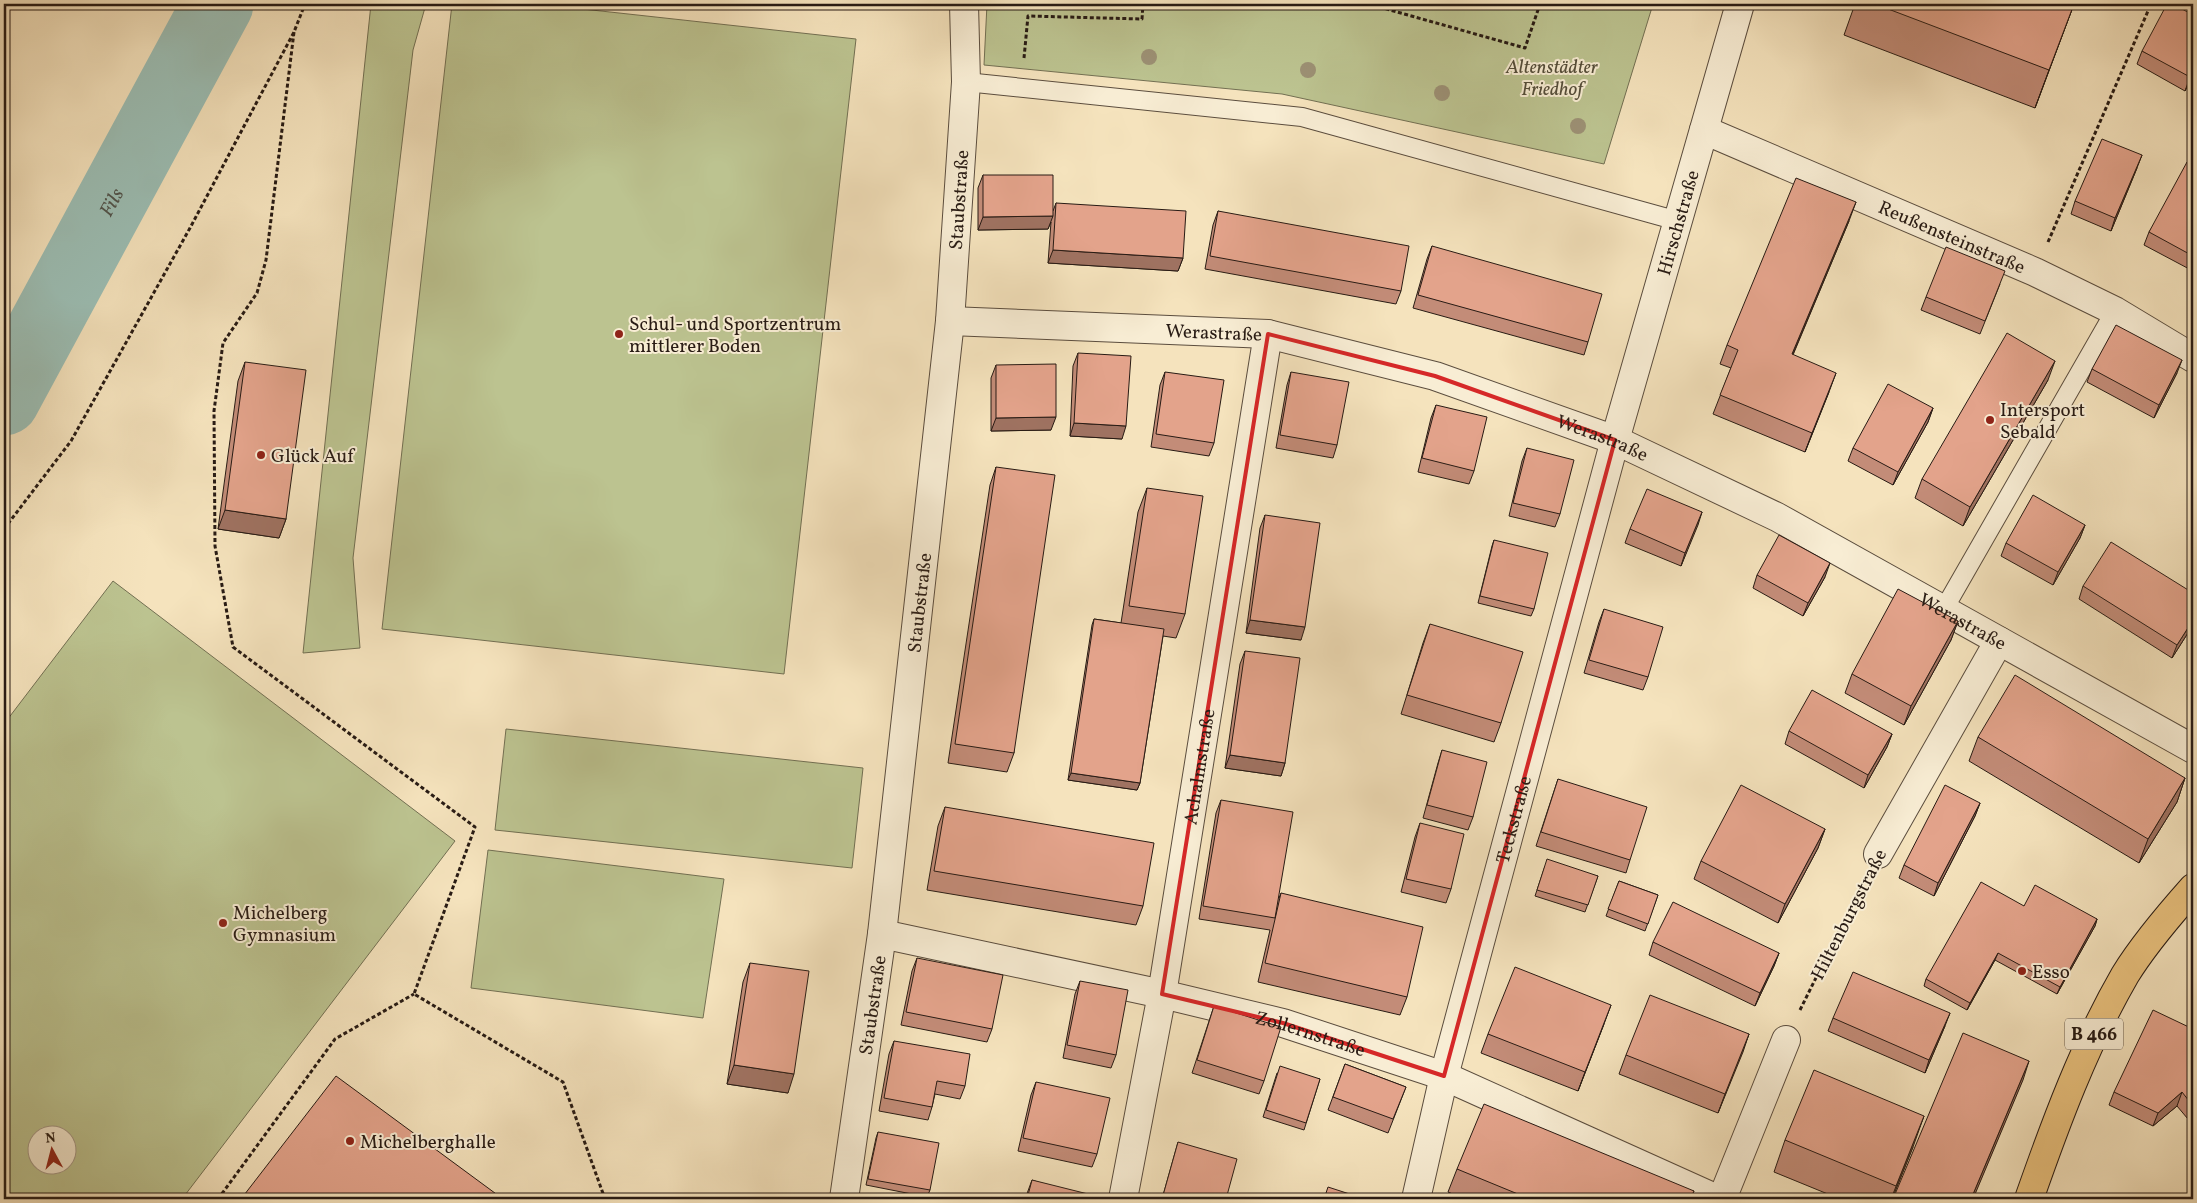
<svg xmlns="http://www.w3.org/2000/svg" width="2197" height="1203" font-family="Vollkorn,serif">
<rect width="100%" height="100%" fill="#f5e3bd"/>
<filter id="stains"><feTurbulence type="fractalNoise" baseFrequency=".004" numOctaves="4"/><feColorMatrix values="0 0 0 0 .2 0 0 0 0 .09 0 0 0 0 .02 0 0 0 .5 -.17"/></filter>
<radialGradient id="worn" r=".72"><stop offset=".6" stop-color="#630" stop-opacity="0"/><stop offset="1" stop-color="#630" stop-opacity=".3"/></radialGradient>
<path fill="#bcc390" stroke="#726f52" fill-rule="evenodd" d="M 371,4 L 426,4 L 413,50 L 353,558 L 360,648 L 303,653 Z
M 452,4 L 537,4 L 856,39 L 784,674 L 382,629 Z
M 987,4 L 1653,4 L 1604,164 L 1282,94 L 984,65 Z
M 113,581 L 455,841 L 182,1199 L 4,1199 L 4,724 ZM 38,1136 L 68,1136 L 68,1166 L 38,1166 Z
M 506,729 L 863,768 L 852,868 L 495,830 Z
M 488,850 L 724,879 L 703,1018 L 471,988 Z"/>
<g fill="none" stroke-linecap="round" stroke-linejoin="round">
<path stroke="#9cbeb4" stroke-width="71" id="s1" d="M 4,400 L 218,4"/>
<defs>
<path id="service" d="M 966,82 L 1302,117 L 1678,221
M 1944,609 L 2115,311"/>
<g id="minor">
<path d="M 2186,4 L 2193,8"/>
<path id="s2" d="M 1704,130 L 2035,272 L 2115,311 L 2193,358"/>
<path id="s3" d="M 950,321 L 1268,334 L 1435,376 L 1615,440 L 1777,517 L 2193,749"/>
<path d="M 1878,854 L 1999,641"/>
<path id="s4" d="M 882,934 L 1162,994 L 1283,1023 L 1444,1076 L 1717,1199"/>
<path id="s5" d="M 844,1199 L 882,934 L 950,321 L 966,82 L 964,4"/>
<path id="s6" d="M 1123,1199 L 1162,994 L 1268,334"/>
<path id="s7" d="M 1416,1199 L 1444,1076 L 1615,440 L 1740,4"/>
<path d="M 1722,1199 L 1786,1040"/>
</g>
<path id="primary" d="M 2029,1199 C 2056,1122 2084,1046 2125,975 C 2144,944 2169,915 2193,888"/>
</defs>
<use href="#service" stroke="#5b4d3e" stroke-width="20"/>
<use href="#minor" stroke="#5b4d3e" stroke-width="30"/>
<use href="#primary" stroke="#281b14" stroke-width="30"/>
<path stroke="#281b14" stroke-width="3" stroke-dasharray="4 2.5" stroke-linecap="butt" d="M 1383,4 L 1383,8 L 1525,48 L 1540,4
M 294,32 L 266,260 L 257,293 L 223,343 L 214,411 L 215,546 L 233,647 L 475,827 L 414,994 L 563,1082 L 605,1199
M 1024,58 L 1028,16 L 1142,19 L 1143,4
M 2048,242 L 2151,4
M 4,529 L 71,441 L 190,228 L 294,32 L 305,4
M 1800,1010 L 1863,883
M 218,1199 L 335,1039 L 414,994"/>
<use href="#service" stroke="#f8edd4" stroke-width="18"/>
<use href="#minor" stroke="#f8edd4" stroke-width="28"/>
<use href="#primary" stroke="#eac27e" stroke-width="28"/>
</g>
<g fill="#9c9074">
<circle cx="1149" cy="57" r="8"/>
<circle cx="1308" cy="70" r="8"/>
<circle cx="1442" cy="93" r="8"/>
<circle cx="1578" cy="126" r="8"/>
</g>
<path fill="#c38c78" stroke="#281b14" d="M 1855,4 L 2074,4 L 2035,108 L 1844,35 Z
M 2142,51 L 2193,75 L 2185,91 L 2137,64 Z
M 2193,166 L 2193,271 L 2144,245 L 2149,232 Z
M 2137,168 L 2111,231 L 2071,214 L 2075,201 Z
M 983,175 L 1053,211 L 1056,203 L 1183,258 L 1178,271 L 1048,263 L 1051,222 L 1048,229 L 978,230 L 978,188 Z
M 1218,211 L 1401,291 L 1396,304 L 1205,269 L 1213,225 Z
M 1849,221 L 1793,355 L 1829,392 L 1805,452 L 1713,414 L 1731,368 L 1720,364 L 1727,345 Z
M 1432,246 L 1588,342 L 1584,355 L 1413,308 L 1427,259 Z
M 2000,284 L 1980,334 L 1921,310 L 1926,297 Z
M 1078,353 L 1122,439 L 1070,436 L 1073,366 Z
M 245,362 L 286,519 L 279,538 L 218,529 L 238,381 Z
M 996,365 L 1051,430 L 991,431 L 991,378 Z
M 2092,369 L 2177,373 L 2154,418 L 2087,382 Z
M 1165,372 L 1214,443 L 1209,456 L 1151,447 L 1160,385 Z
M 1291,372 L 1337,445 L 1333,458 L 1276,448 L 1287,385 Z
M 2048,380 L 1963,526 L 1915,498 L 1922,479 Z
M 1436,405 L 1474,471 L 1469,484 L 1418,472 L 1431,418 Z
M 1933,408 L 1928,422 L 1893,485 L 1848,461 L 1853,448 Z
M 1527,448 L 1560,514 L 1555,527 L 1509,516 L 1522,461 Z
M 996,467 L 1014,753 L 1007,772 L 948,763 L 990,485 Z
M 1147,488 L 1185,614 L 1176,638 L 1163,636 L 1140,783 L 1137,790 L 1068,780 L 1092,625 L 1094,619 L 1121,623 L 1138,512 Z
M 1702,512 L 1681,566 L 1625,543 L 1630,529 Z
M 1265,515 L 1301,640 L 1246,633 L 1260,528 Z
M 2085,525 L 2080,538 L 2053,585 L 2001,556 L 2006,543 Z
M 1494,540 L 1534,609 L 1531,616 L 1478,603 L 1492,546 Z
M 1757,575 L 1825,577 L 1803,616 L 1753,588 Z
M 2083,586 L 2193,625 L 2172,658 L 2079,599 Z
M 1604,609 L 1648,677 L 1643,690 L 1584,673 L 1599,622 Z
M 1958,621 L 1951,640 L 1904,725 L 1845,693 L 1852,674 Z
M 1430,624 L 1501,723 L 1494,742 L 1401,714 L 1423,643 Z
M 1245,651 L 1285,763 L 1281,776 L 1225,768 L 1240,664 Z
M 1789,731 L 1892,734 L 1887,747 L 1864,788 L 1785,744 Z
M 1978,737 L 2185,778 L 2177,802 L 2139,863 L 1969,761 Z
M 1442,750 L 1473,817 L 1468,830 L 1423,818 L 1438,763 Z
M 1558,779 L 1630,860 L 1626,873 L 1536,846 Z
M 1221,800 L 1279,898 L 1281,893 L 1407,997 L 1400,1015 L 1258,982 L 1270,930 L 1199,919 L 1216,813 Z
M 1980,803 L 1975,816 L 1934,896 L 1899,878 L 1904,865 Z
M 945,807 L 1143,906 L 1136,925 L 927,890 L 938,826 Z
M 1420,823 L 1451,889 L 1446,903 L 1401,892 L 1415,837 Z
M 1825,829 L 1818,848 L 1778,923 L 1694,879 L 1701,861 Z
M 1545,866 L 1598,876 L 1585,912 L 1535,896 Z
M 1619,881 L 1658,895 L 1645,931 L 1606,916 Z
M 2024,906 L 2097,919 L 2095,926 L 2057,994 L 1995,960 L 1967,1010 L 1924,986 L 1926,979 Z
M 1653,942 L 1779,953 L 1774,966 L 1755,1006 L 1649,955 Z
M 917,958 L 992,1029 L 987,1042 L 901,1025 L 912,971 Z
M 750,963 L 788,1093 L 727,1084 L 743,982 Z
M 1080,981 L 1116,1055 L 1111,1068 L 1063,1058 L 1075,994 Z
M 1214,1006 L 1264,1081 L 1259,1094 L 1192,1073 Z
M 1833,1018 L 1945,1026 L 1925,1073 L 1828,1031 Z
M 1604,1024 L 1578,1091 L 1481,1053 L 1488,1034 Z
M 2193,1029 L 2193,1125 L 2177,1106 L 2153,1126 L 2109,1105 L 2114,1092 Z
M 1749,1034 L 1718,1113 L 1619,1074 L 1626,1055 Z
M 894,1041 L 965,1086 L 960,1099 L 935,1094 L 932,1107 L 928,1120 L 879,1111 L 889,1054 Z
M 1345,1064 L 1406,1087 L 1388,1133 L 1328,1110 Z
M 1277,1073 L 1320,1079 L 1304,1130 L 1263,1117 Z
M 1036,1082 L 1097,1154 L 1092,1167 L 1018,1151 L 1031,1095 Z
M 878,1132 L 930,1190 L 927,1197 L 866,1185 L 876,1138 Z
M 1785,1140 L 1913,1147 L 1892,1199 L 1840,1199 L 1774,1172 Z
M 1178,1142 L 1226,1199 L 1162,1199 Z
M 1457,1169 L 1694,1191 L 1691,1199 L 1464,1199 L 1448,1192 Z
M 1032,1180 L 1087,1199 L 1025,1199 Z"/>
<path fill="#9f7261" stroke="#281b14" d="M 2074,4 L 2035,108 L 2049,70 Z
M 2193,71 L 2193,75 L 2185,91 L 2190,77 Z
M 2142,155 L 2137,168 L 2111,231 L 2115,218 Z
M 1856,202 L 1849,221 L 1785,373 L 1792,354 Z
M 1053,216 L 1048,229 L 978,230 L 983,217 Z
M 1053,250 L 1183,258 L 1178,271 L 1048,263 Z
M 2182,360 L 2177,373 L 2154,418 L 2159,405 Z
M 2055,361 L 2048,380 L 1963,526 L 1970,507 Z
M 1836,373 L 1829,392 L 1805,452 L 1812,433 Z
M 1933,408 L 1928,422 L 1893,485 L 1898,472 Z
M 1056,417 L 1051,430 L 991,431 L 996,418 Z
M 1074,423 L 1126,426 L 1122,439 L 1070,436 Z
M 225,510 L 286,519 L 279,538 L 218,529 Z
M 1702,512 L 1698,525 L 1681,566 L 1685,553 Z
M 2085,525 L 2080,538 L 2053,585 L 2058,572 Z
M 1830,563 L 1825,577 L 1803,616 L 1808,603 Z
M 1250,620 L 1305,627 L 1301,640 L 1246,633 Z
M 2193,620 L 2193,625 L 2172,658 L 2177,645 Z
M 1958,621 L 1951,640 L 1904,725 L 1911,706 Z
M 1892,734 L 1887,747 L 1864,788 L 1868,775 Z
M 1230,755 L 1285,763 L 1281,776 L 1225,768 Z
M 1071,773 L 1140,783 L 1137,790 L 1068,780 Z
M 2185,778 L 2177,802 L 2139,863 L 2148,839 Z
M 1980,803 L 1975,816 L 1934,896 L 1938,883 Z
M 1825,829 L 1818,848 L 1778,923 L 1785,904 Z
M 2097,919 L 2095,926 L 2057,994 L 2060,987 Z
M 1779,953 L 1774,966 L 1755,1006 L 1760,993 Z
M 1998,953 L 1995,960 L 1967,1010 L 1970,1003 Z
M 1611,1005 L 1604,1024 L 1578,1091 L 1585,1072 Z
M 1950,1013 L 1945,1026 L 1925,1073 L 1929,1060 Z
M 1749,1034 L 1743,1052 L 1718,1113 L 1725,1094 Z
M 2029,1061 L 2023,1080 L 1973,1199 L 1971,1199 Z
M 734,1065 L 794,1074 L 788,1093 L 727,1084 Z
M 2182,1092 L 2177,1106 L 2153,1126 L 2158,1113 Z
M 1924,1116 L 1913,1147 L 1892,1199 L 1891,1199 Z"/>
<path fill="#e3a38b" stroke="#281b14" d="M 1875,4 L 2074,4 L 2049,70 Z
M 2167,4 L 2173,4 L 2193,15 L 2193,71 L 2190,77 L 2142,51 Z
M 2102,139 L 2142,155 L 2115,218 L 2075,201 Z
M 2187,162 L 2193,166 L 2193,256 L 2149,232 Z
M 983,175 L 1053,175 L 1053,216 L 983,217 Z
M 1796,178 L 1856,202 L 1792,354 L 1836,373 L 1812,433 L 1720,395 L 1738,350 L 1727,345 Z
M 1056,203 L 1186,211 L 1183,258 L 1053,250 Z
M 1218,211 L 1409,246 L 1401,291 L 1210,256 Z
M 1432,246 L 1602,294 L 1588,342 L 1418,295 Z
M 1946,247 L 2005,271 L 1985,321 L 1926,297 Z
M 2116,325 L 2182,360 L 2159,405 L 2092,369 Z
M 2007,333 L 2055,361 L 1970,507 L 1922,479 Z
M 1078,353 L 1131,356 L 1126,426 L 1074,423 Z
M 245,362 L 306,370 L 286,519 L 225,510 Z
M 1056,364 L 1056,417 L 996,418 L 996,365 Z
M 1165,372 L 1224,380 L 1214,443 L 1156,434 Z
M 1291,372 L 1349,382 L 1337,445 L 1280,435 Z
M 1888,384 L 1933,408 L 1898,472 L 1853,448 Z
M 1436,405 L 1487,417 L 1474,471 L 1422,458 Z
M 1527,448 L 1574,460 L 1560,514 L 1513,503 Z
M 996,467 L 1055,475 L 1014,753 L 955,744 Z
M 1147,488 L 1203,496 L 1185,614 L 1129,606 Z
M 1647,489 L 1702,512 L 1685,553 L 1630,529 Z
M 2033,495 L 2085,525 L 2058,572 L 2006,543 Z
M 1265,515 L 1320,523 L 1305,627 L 1250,620 Z
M 1779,535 L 1830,563 L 1808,603 L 1757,575 Z
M 1494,540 L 1548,553 L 1534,609 L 1480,596 Z
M 2111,542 L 2193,593 L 2193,620 L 2177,645 L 2083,586 Z
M 1898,589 L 1958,621 L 1911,706 L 1852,674 Z
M 1604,609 L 1663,627 L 1648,677 L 1589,660 Z
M 1094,619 L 1164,629 L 1140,783 L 1071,773 Z
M 1430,624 L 1523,652 L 1501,723 L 1407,695 Z
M 1245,651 L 1300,658 L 1285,763 L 1230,755 Z
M 2015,675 L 2185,778 L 2148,839 L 1978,737 Z
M 1812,690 L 1892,734 L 1868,775 L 1789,731 Z
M 1442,750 L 1487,762 L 1473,817 L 1427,805 Z
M 1558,779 L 1647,807 L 1630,860 L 1541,832 Z
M 1741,785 L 1825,829 L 1785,904 L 1701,861 Z
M 1945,785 L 1980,803 L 1938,883 L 1904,865 Z
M 1221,800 L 1293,812 L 1275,918 L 1203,906 Z
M 945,807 L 1154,843 L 1143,906 L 934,871 Z
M 1420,823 L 1464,834 L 1451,889 L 1406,879 Z
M 1547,859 L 1598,876 L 1588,905 L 1537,890 Z
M 1619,881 L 1658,895 L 1648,924 L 1608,909 Z
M 1981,882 L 2024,906 L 2035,885 L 2097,919 L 2060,987 L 1998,953 L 1970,1003 L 1926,979 Z
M 1281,893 L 1423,927 L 1407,997 L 1265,963 Z
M 1673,902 L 1779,953 L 1760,993 L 1653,942 Z
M 917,958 L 1003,975 L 992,1029 L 906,1012 Z
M 750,963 L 809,971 L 794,1074 L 734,1065 Z
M 1515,967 L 1611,1005 L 1585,1072 L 1488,1034 Z
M 1853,972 L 1950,1013 L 1929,1060 L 1833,1018 Z
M 1080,981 L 1128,990 L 1116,1055 L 1067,1045 Z
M 1650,995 L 1749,1034 L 1725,1094 L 1626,1055 Z
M 1214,1006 L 1281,1027 L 1264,1081 L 1197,1060 Z
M 2153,1010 L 2193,1029 L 2193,1106 L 2182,1092 L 2158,1113 L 2114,1092 Z
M 1963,1033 L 2029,1061 L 1971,1199 L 1893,1199 Z
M 894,1041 L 970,1054 L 965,1086 L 937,1081 L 932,1107 L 884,1098 Z
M 1345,1064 L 1406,1087 L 1393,1119 L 1333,1097 Z
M 1280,1066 L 1320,1079 L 1306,1123 L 1266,1110 Z
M 1814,1070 L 1924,1116 L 1896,1186 L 1785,1140 Z
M 336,1076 L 503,1199 L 241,1199 Z
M 1036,1082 L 1110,1098 L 1097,1154 L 1023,1138 Z
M 1484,1104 L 1694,1191 L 1690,1199 L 1530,1199 L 1457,1169 Z
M 878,1132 L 939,1143 L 930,1190 L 868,1179 Z
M 1178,1142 L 1237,1159 L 1226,1199 L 1162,1199 Z
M 1032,1180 L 1088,1194 L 1087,1199 L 1027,1199 Z
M 1328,1187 L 1365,1199 L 1324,1199 Z"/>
<path fill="none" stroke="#d62828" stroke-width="4" stroke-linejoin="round" d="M 1268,334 L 1435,376 L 1615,440 L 1444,1076 L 1283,1023 L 1162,994 Z"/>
<g fill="#8f2418" stroke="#f8edd4" stroke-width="2">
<circle cx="619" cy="334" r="5"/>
<circle cx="1990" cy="420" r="5"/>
<circle cx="261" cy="455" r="5"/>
<circle cx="223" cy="923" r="5"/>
<circle cx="2022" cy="971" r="5"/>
<circle cx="350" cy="1141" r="5"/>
</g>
<g text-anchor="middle" stroke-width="4" stroke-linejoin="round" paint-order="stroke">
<rect fill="#f8edd4" stroke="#665a4e" stroke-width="1" x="2065" y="1018.5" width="58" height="31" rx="4"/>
<g font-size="18" font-weight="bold" fill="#281b14">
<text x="2094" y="1040">B 466</text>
</g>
<g font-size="19" font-style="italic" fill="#544d39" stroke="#f8edd4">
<text x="1552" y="73">Altenstädter<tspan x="1552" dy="22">Friedhof</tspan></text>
</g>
<g font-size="19" fill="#281b14" stroke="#f8edd4">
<text dy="7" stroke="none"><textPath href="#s5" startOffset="1006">Staubstraße</textPath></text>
<text dy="7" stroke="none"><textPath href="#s7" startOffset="1011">Hirschstraße</textPath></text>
<text dy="7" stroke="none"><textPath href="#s2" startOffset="270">Reußensteinstraße</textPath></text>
<text dy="7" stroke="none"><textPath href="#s3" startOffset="264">Werastraße</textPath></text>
<text dy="7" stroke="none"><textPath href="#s3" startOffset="669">Werastraße</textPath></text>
<text dy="7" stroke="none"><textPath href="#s5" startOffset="601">Staubstraße</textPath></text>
<text dy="7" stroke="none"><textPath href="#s3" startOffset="1074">Werastraße</textPath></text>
<text dy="7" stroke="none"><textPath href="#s6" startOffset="439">Achalmstraße</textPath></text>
<text dy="7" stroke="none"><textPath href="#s7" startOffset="392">Teckstraße</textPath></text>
<text transform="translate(1848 914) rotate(-63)" y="7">Hiltenburgstraße</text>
<text dy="7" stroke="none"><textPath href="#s5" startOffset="196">Staubstraße</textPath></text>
<text dy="7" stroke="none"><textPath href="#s4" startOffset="440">Zollernstraße</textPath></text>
</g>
<g font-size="19" fill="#281b14" stroke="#f8edd4" text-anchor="start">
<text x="629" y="330">Schul- und Sportzentrum<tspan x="629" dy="22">mittlerer Boden</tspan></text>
<text x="2000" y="416">Intersport<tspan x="2000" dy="22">Sebald</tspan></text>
<text x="271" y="462">Glück Auf</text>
<text x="233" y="919">Michelberg<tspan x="233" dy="22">Gymnasium</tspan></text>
<text x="2032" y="978">Esso</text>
<text x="360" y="1148">Michelberghalle</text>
</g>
<g font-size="20" font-style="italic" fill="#51544c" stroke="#f8edd4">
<text dy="7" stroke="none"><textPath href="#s1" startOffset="225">Fils</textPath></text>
</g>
</g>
<rect width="2197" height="1203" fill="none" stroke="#f5e3bd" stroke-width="20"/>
<rect x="5" y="5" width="2187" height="1193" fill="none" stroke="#281b14" stroke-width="2.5"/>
<rect x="10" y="10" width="2177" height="1183" fill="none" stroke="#281b14"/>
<g transform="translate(52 1150) rotate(353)"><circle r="24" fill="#f8edd4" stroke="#a59987"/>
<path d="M0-4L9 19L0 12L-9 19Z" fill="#8f2418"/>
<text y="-8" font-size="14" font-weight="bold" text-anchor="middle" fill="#281b14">N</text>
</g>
<rect width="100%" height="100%" filter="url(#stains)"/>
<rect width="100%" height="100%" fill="url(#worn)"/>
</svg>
